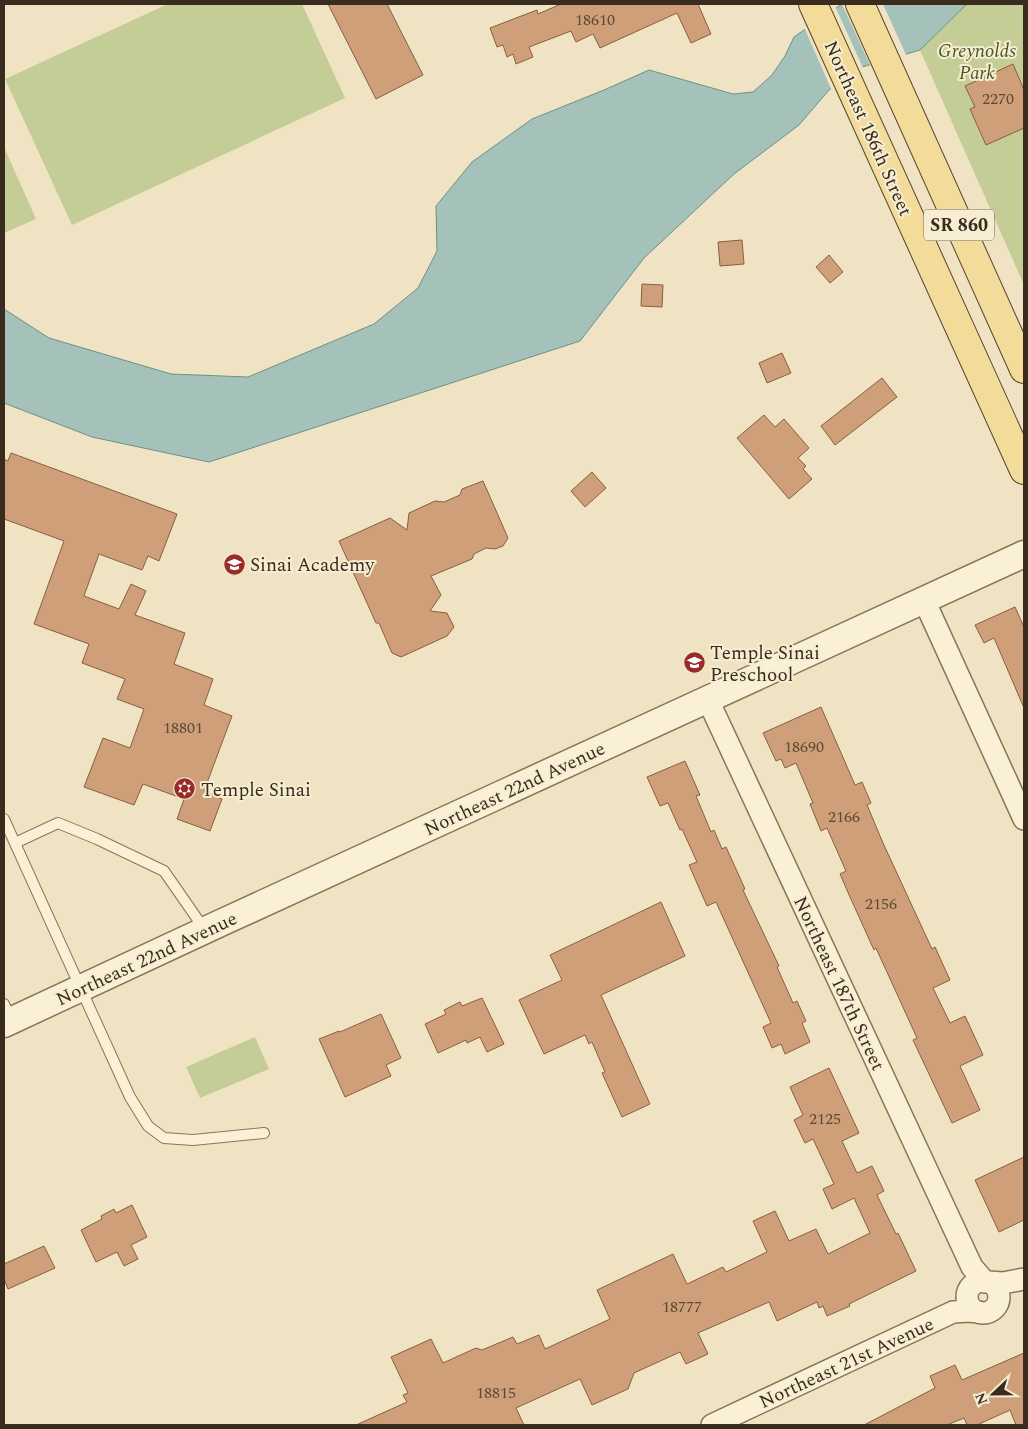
<svg xmlns="http://www.w3.org/2000/svg" width="1028" height="1429" font-family="Spectral,serif">
<rect width="100%" height="100%" fill="#efe3c3"/>
<path fill="#c5cd96" d="M 168,4 L 302,4 L 345,98 L 72,225 L 5,79 Z
M 967,4 L 1024,4 L 1024,285 L 920,50 Z
M 4,147 L 36,219 L 4,233 Z
M 255,1037 L 269,1069 L 200,1098 L 186,1067 Z"/>
<path fill="#a5c2ba" stroke="#6c9088" d="M 842,4 L 967,4 L 920,50 L 862,67 L 829,90 L 799,125 L 734,174 L 644,258 L 580,341 L 209,462 L 92,437 L 4,403 L 4,309 L 49,338 L 171,374 L 248,377 L 374,324 L 418,288 L 437,251 L 436,206 L 472,162 L 532,119 L 604,90 L 649,70 L 733,94 L 753,92 L 772,75 L 785,56 L 794,37 Z"/>
<path fill="#efe3c3" d="M 842,4 L 883,4 L 907,57 L 871,67 Z
M 835,6 L 864,70 L 832,91 L 804,27 Z"/>
<path fill="#ce9f78" stroke="#895f3f" d="M 328,4 L 387,4 L 423,75 L 376,99 Z
M 561,4 L 698,4 L 711,34 L 691,43 L 677,13 L 600,48 L 593,34 L 576,42 L 571,31 L 529,47 L 533,57 L 516,64 L 513,54 L 507,57 L 503,45 L 497,47 L 490,28 L 537,10 L 538,14 Z
M 1013,64 L 1024,90 L 1024,128 L 986,145 L 970,109 L 975,107 L 965,86 Z
M 742,240 L 744,264 L 720,266 L 718,242 Z
M 829,255 L 843,272 L 830,283 L 816,267 Z
M 642,284 L 663,285 L 662,307 L 641,306 Z
M 782,353 L 791,373 L 767,383 L 759,363 Z
M 882,378 L 897,397 L 835,445 L 821,426 Z
M 764,415 L 775,427 L 784,419 L 809,448 L 798,458 L 806,466 L 803,469 L 812,479 L 789,499 L 737,438 Z
M 11,453 L 177,514 L 159,561 L 148,556 L 142,570 L 99,554 L 84,596 L 119,609 L 131,584 L 146,591 L 135,615 L 185,633 L 174,664 L 213,679 L 204,705 L 232,716 L 204,791 L 222,799 L 210,831 L 177,819 L 184,799 L 143,784 L 134,805 L 84,787 L 103,738 L 130,748 L 144,709 L 117,699 L 125,679 L 82,663 L 89,644 L 34,624 L 64,541 L 4,519 L 4,459 L 8,461 Z
M 592,472 L 606,488 L 585,507 L 571,491 Z
M 483,481 L 508,538 L 503,546 L 495,549 L 486,548 L 474,554 L 472,559 L 431,576 L 441,595 L 430,611 L 447,613 L 454,627 L 447,636 L 401,657 L 392,653 L 379,623 L 376,623 L 339,541 L 390,518 L 407,530 L 409,513 L 435,501 L 444,502 L 460,495 L 462,489 Z
M 1015,607 L 1024,627 L 1024,708 L 994,638 L 984,643 L 975,625 Z
M 821,707 L 855,785 L 862,782 L 871,803 L 867,805 L 883,843 L 932,949 L 935,947 L 950,980 L 933,988 L 950,1023 L 965,1016 L 983,1055 L 960,1066 L 980,1110 L 952,1123 L 913,1040 L 917,1038 L 876,948 L 874,950 L 850,897 L 840,874 L 846,871 L 827,828 L 821,831 L 810,804 L 813,803 L 796,763 L 785,768 L 781,759 L 776,761 L 763,733 Z
M 685,761 L 700,795 L 696,796 L 711,832 L 714,830 L 722,849 L 726,847 L 745,889 L 743,890 L 779,966 L 777,967 L 793,1003 L 797,1001 L 806,1021 L 802,1023 L 810,1042 L 785,1054 L 781,1044 L 772,1048 L 763,1027 L 771,1023 L 716,902 L 707,906 L 689,865 L 697,862 L 682,829 L 680,830 L 668,803 L 660,806 L 647,777 Z
M 661,902 L 685,956 L 601,995 L 650,1104 L 622,1117 L 602,1073 L 605,1072 L 592,1042 L 589,1044 L 585,1035 L 544,1054 L 519,1000 L 562,980 L 550,955 Z
M 482,998 L 504,1044 L 487,1052 L 480,1037 L 467,1043 L 466,1040 L 438,1053 L 425,1024 L 446,1014 L 444,1010 L 460,1002 L 462,1006 Z
M 381,1014 L 401,1058 L 386,1065 L 391,1076 L 345,1097 L 319,1039 L 339,1031 L 340,1032 Z
M 829,1068 L 859,1133 L 842,1141 L 857,1173 L 872,1166 L 884,1191 L 877,1195 L 896,1234 L 898,1233 L 916,1271 L 849,1304 L 850,1306 L 827,1316 L 823,1306 L 819,1308 L 817,1302 L 777,1321 L 769,1302 L 698,1333 L 708,1354 L 686,1364 L 680,1352 L 634,1373 L 628,1389 L 592,1405 L 580,1379 L 516,1408 L 524,1425 L 356,1425 L 407,1402 L 403,1395 L 408,1393 L 391,1357 L 431,1339 L 443,1363 L 476,1348 L 482,1350 L 513,1337 L 517,1344 L 539,1335 L 545,1349 L 610,1319 L 597,1290 L 673,1254 L 687,1284 L 723,1267 L 726,1272 L 767,1252 L 753,1221 L 775,1211 L 789,1241 L 816,1229 L 828,1254 L 870,1233 L 854,1198 L 832,1209 L 823,1189 L 834,1184 L 813,1139 L 805,1143 L 794,1120 L 803,1115 L 790,1087 Z
M 1024,1157 L 1024,1220 L 999,1232 L 975,1180 Z
M 132,1205 L 147,1237 L 131,1245 L 138,1259 L 124,1266 L 117,1252 L 96,1262 L 81,1230 L 102,1219 L 101,1216 L 114,1209 L 116,1213 Z
M 44,1246 L 55,1268 L 8,1289 L 4,1279 L 4,1264 Z
M 1024,1353 L 1024,1425 L 1016,1425 L 1010,1410 L 977,1425 L 967,1425 L 964,1418 L 947,1425 L 864,1425 L 935,1388 L 930,1376 L 955,1365 L 962,1380 Z"/>
<g fill="none" stroke-linecap="round" stroke-linejoin="round">
<defs>
<path id="service" d="M 4,819 L 130,1097 L 148,1126 L 164,1138 L 193,1140 L 264,1133
M 15,843 L 58,823 L 97,839 L 164,871 L 205,930
M 4,1004 L 11,1019"/>
<path id="minor" d="M 924,600 L 1024,819
M 708,700 L 972,1267 L 985,1282
M967 1297a16 16 0 1 1 32 0a16 16 0 1 1-32 0Z
M 988,1282 L 1003,1283 L 1024,1279
M 712,1425 L 953,1312 L 969,1311 L 979,1312"/>
<path id="tertiary" d="M 4,1024 C 343,865 684,710 1024,554"/>
<path id="primary" d="M 813,4 L 1024,470
M 860,4 L 1024,369"/>
</defs>
<use href="#service" stroke="#897559" stroke-width="12"/>
<use href="#minor" stroke="#897559" stroke-width="24"/>
<use href="#tertiary" stroke="#897559" stroke-width="29"/>
<use href="#primary" stroke="#57432e" stroke-width="30"/>
<use href="#service" stroke="#f9f0d6" stroke-width="10"/>
<use href="#minor" stroke="#f9f0d6" stroke-width="21"/>
<use href="#tertiary" stroke="#f9f0d6" stroke-width="26"/>
<use href="#primary" stroke="#f3db9a" stroke-width="28"/>
</g>
<defs>
<symbol id="school-disc" viewBox="-11 -11 22 22"><circle r="9.5" fill="#992c28" stroke="#f6edd2"/><path d="M0-5L7-2L0 1L-7-2ZM-4 1L0 2.5L4 1V4Q0 6-4 4Z" fill="#fff"/></symbol>
<symbol id="synagogue-disc" viewBox="-11 -11 22 22"><circle r="9.5" fill="#992c28" stroke="#f6edd2"/><path d="M0-6.5L5.6 3.2H-5.6ZM0 6.5L5.6-3.2H-5.6Z" fill="#fff"/></symbol>
</defs>
<g fill-rule="evenodd">
<use href="#school-disc" x="222" y="552" width="25" height="25"/>
<use href="#school-disc" x="682" y="650" width="25" height="25"/>
<use href="#synagogue-disc" x="172" y="776" width="25" height="25"/>
</g>
<g text-anchor="middle" stroke-width="4" stroke-linejoin="round" paint-order="stroke">
<g font-size="16" fill="#5e4934">
<text x="595" y="25">18610</text>
<text x="998" y="104">2270</text>
<text x="183" y="733">18801</text>
<text x="804" y="752">18690</text>
<text x="844" y="822">2166</text>
<text x="881" y="909">2156</text>
<text x="825" y="1124">2125</text>
<text x="682" y="1312">18777</text>
<text x="496" y="1398">18815</text>
</g>
<rect fill="#f6edd2" stroke="#726654" stroke-width="1" x="924" y="209.5" width="70" height="31" rx="4"/>
<g font-size="18" font-weight="bold" fill="#392c1e">
<text x="959" y="231">SR 860</text>
</g>
<g font-size="19" font-style="italic" fill="#475624" stroke="#f6edd2">
<text x="977" y="57">Greynolds<tspan x="977" dy="22">Park</tspan></text>
</g>
<g font-size="19" fill="#392c1e" stroke="#f6edd2">
<text transform="translate(869 128) rotate(66)" y="7">Northeast 186th Street</text>
<text transform="translate(514 788) rotate(-25)" y="7">Northeast 22nd Avenue</text>
<text transform="translate(146 958) rotate(-25)" y="7">Northeast 22nd Avenue</text>
<text transform="translate(840 983) rotate(65)" y="7">Northeast 187th Street</text>
<text transform="translate(846 1362) rotate(-25)" y="7">Northeast 21st Avenue</text>
</g>
<g font-size="19" fill="#392c1e" stroke="#f6edd2" text-anchor="start">
<text x="250" y="571">Sinai Academy</text>
<text x="710" y="659">Temple Sinai<tspan x="710" dy="22">Preschool</tspan></text>
<text x="201" y="796">Temple Sinai</text>
</g>
</g>
<rect width="1028" height="1429" fill="none" stroke="#392c1e" stroke-width="10"/>
<g transform="translate(993 1394) rotate(248)" stroke="#f6edd2" stroke-width="4" paint-order="stroke">
<path d="M0-4L9 19L0 12L-9 19Z" fill="#392c1e"/>
<text y="-8" font-size="14" font-weight="bold" text-anchor="middle" fill="#392c1e">N</text>
</g>
</svg>
